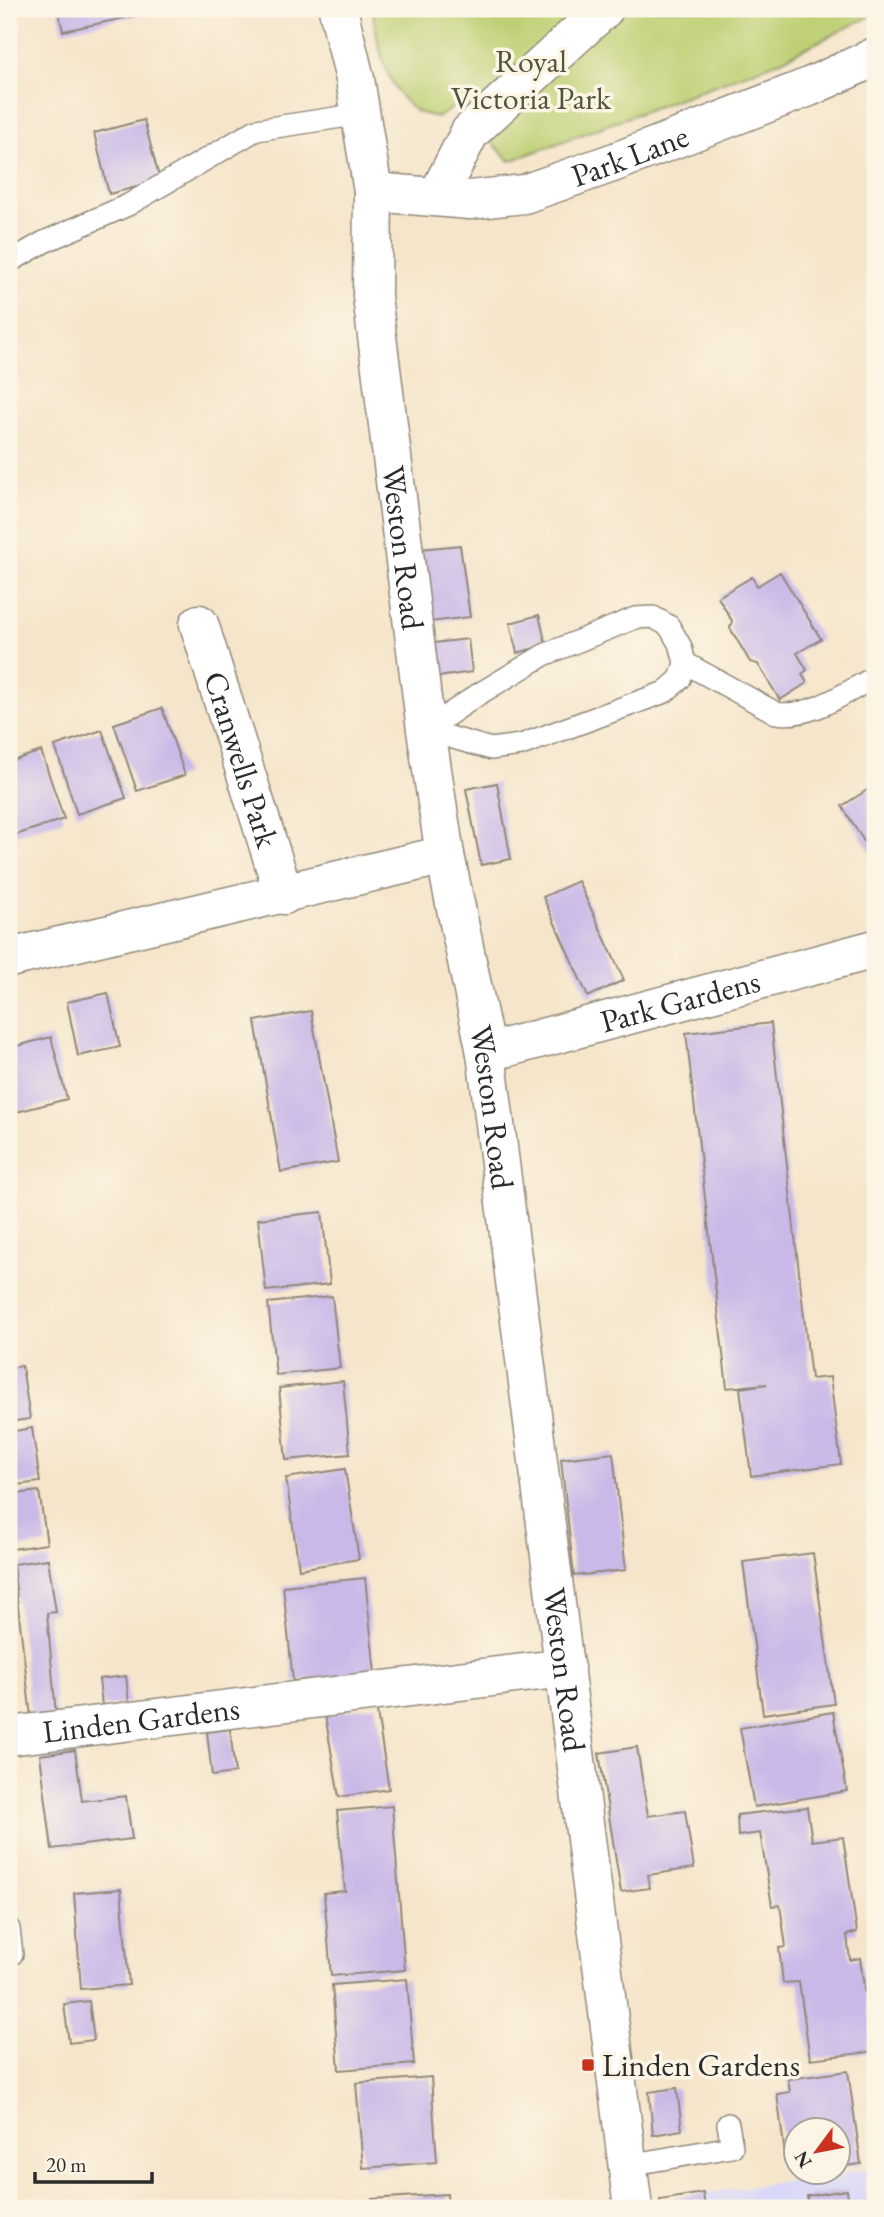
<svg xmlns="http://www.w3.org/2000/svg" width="884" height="2217" font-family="'EB Garamond',serif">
<rect width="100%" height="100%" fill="#fcf5e5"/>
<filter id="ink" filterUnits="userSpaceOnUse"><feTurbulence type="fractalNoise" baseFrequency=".0143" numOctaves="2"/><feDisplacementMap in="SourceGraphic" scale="14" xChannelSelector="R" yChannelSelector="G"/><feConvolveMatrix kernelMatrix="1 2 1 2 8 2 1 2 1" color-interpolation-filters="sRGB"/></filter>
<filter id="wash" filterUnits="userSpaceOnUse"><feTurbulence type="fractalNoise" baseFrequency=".00686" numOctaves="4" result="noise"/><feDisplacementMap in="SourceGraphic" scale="28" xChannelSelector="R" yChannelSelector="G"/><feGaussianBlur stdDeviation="1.57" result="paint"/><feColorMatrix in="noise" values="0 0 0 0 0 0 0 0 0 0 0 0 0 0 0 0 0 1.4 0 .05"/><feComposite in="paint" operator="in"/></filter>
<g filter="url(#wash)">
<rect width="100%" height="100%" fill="#f5e5ca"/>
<path fill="#d8d7f8" d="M 875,2168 L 875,2208 L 661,2208 L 660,2200 Z"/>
<path fill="#bdcf72" stroke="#747d4e" stroke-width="2" d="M 372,9 L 875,9 L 875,14 L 777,62 L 510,161 L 456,105 L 439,117 C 431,115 419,115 413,109 C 384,85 378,43 372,9 Z"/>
<g id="blocks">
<path fill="#c9b8e8" d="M 58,9 L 162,9 L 162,10 L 63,31 Z
M 144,120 L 160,181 L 109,194 L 94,133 Z
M 460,545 L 470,617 L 430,622 L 421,549 Z
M 780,572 L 821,639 L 797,653 L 807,670 L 802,674 L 807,683 L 780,700 L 758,664 L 750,662 L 730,628 L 732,621 L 718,597 L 752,577 L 757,586 Z
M 539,615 L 546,645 L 517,653 L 510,623 Z
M 468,639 L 472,672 L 438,677 L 434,643 Z
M 162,708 L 185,775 L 137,791 L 114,724 Z
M 102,730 L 126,798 L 77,814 L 55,746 Z
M 41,751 L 64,819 L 9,837 L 9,762 Z
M 497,783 L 511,859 L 481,865 L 466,789 Z
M 875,785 L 875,859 L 842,806 Z
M 578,881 L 624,980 L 588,997 L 543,897 Z
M 108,993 L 120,1047 L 78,1056 L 67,1002 Z
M 311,1011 L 338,1162 L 281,1172 L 255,1021 Z
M 771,1023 L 811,1379 L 830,1377 L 841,1464 L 751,1476 L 740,1388 L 767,1384 L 727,1388 L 686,1033 Z
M 51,1037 L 67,1099 L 9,1114 L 9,1048 Z
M 322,1212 L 330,1284 L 266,1291 L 258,1219 Z
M 332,1296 L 340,1368 L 276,1375 L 268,1303 Z
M 22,1366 L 30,1419 L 9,1422 L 9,1368 Z
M 343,1381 L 350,1454 L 286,1460 L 279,1388 Z
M 32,1428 L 40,1482 L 9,1486 L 9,1432 Z
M 613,1453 L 626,1570 L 574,1576 L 561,1459 Z
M 345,1469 L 359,1559 L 299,1569 L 286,1478 Z
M 39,1491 L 47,1544 L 12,1549 L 9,1529 L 9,1495 Z
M 813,1553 L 834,1704 L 763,1714 L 743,1562 Z
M 48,1559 L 56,1612 L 47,1613 L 56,1715 L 31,1717 L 13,1564 Z
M 365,1578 L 375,1673 L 293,1681 L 283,1586 Z
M 126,1676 L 129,1703 L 102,1706 L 99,1679 Z
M 376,1706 L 389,1789 L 339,1797 L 325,1715 Z
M 833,1712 L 847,1791 L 754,1807 L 740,1728 Z
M 230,1729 L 235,1773 L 212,1776 L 207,1732 Z
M 637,1747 L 648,1816 L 685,1811 L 694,1868 L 648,1875 L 650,1888 L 621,1892 L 599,1753 Z
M 75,1750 L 82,1801 L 126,1796 L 132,1839 L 52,1849 L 40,1755 Z
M 392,1806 L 405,1970 L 331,1976 L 324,1893 L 345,1891 L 337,1811 Z
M 807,1807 L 812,1841 L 843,1837 L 857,1932 L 847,1935 L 850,1960 L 860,1958 L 868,2015 L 875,2014 L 875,2039 L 869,2040 L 871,2052 L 810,2059 L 799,1982 L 783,1983 L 779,1948 L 786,1947 L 780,1905 L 772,1906 L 760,1833 L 738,1836 L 737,1815 Z
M 121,1889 L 129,1985 L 81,1989 L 74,1893 Z
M 407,1979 L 414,2064 L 339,2070 L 332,1985 Z
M 89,2001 L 94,2040 L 69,2043 L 64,2004 Z
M 848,2071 L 861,2164 L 838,2167 L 838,2130 L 796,2130 L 796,2160 L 786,2162 L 777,2094 L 790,2092 L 788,2079 Z
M 431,2077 L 437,2162 L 363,2168 L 356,2083 Z
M 677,2088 L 682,2130 L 653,2135 L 649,2092 Z
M 847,2190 L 849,2206 L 875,2202 L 875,2208 L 809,2208 L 807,2196 Z
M 703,2193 L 705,2208 L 661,2208 L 660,2200 Z
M 447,2194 L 448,2208 L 373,2208 L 372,2199 Z"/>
</g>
</g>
<g filter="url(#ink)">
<use href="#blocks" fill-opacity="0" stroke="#90887a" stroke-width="2"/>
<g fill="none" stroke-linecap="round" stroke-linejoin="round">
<defs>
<path id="service" d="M 9,262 L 44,242 L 128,205 L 256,130 L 361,114
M 653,617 L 669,626 L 681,647 L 685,663 L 680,679 L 665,692 L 521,745 L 491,749 L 426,730 L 479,694 L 544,655 L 635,618 Z
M 685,663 L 776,713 C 810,719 846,692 875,677
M 9,1929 L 12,1954
M 628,2165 L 732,2147 L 728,2124"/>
<g id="minor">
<path id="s1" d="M 373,192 L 470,200 L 524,194 L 615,162 L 809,87 L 875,57"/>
<path d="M 437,197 L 470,132 L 604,9"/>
<path id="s2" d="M 199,624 L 284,895"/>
<path d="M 9,958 L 445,855"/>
<path id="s3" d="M 486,1053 L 875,949"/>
<path id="s4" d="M 9,1736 L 565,1668"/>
</g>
<g id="tertiary">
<path id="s5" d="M 338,9 L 355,79 L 373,192 L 372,296 L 426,730 L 445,855 L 486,1053 L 633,2208"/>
</g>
</defs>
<use href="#service" stroke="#90887a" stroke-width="24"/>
<use href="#minor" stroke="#90887a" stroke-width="41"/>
<use href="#tertiary" stroke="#90887a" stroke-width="41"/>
<use href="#service" stroke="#fff" stroke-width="21"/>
<use href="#minor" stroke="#fff" stroke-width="38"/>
<use href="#tertiary" stroke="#fff" stroke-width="38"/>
</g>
</g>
<rect fill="#c8321e" stroke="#fcf5e5" stroke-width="2.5" x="581" y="2058" width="14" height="14" rx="3.5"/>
<g text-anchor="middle" stroke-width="7" stroke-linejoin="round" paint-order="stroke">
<g font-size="32" fill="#50543d" stroke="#fcf5e5">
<text x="531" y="72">Royal<tspan x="531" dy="37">Victoria Park</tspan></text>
</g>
<g font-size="32" fill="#2b2b2b" stroke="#fcf5e5">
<text dy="11" stroke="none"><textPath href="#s1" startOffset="264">Park Lane</textPath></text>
<text dy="11" stroke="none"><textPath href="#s5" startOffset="544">Weston Road</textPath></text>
<text dy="11" stroke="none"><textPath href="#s2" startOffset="142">Cranwells Park</textPath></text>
<text dy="11" stroke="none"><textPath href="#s3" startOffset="201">Park Gardens</textPath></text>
<text dy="11" stroke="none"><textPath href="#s5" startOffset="1111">Weston Road</textPath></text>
<text dy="11" stroke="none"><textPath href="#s5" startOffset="1678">Weston Road</textPath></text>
<text dy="11" stroke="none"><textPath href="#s4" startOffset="133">Linden Gardens</textPath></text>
</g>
<g font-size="32" fill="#2b2b2b" stroke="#fcf5e5" text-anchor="start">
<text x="602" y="2076">Linden Gardens</text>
</g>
</g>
<rect width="884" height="2217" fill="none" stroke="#fcf5e5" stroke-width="35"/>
<g transform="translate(817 2151) rotate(238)"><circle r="33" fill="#fcf5e5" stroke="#a8a49b" stroke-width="2"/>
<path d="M0-5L12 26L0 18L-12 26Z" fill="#c8321e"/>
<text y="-10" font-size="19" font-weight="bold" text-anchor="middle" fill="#2b2b2b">N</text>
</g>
<path d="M35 2172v10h117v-10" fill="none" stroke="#2b2b2b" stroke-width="3.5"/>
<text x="46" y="2172" font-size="21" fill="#2b2b2b" stroke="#fcf5e5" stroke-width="5" paint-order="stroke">20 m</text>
</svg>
